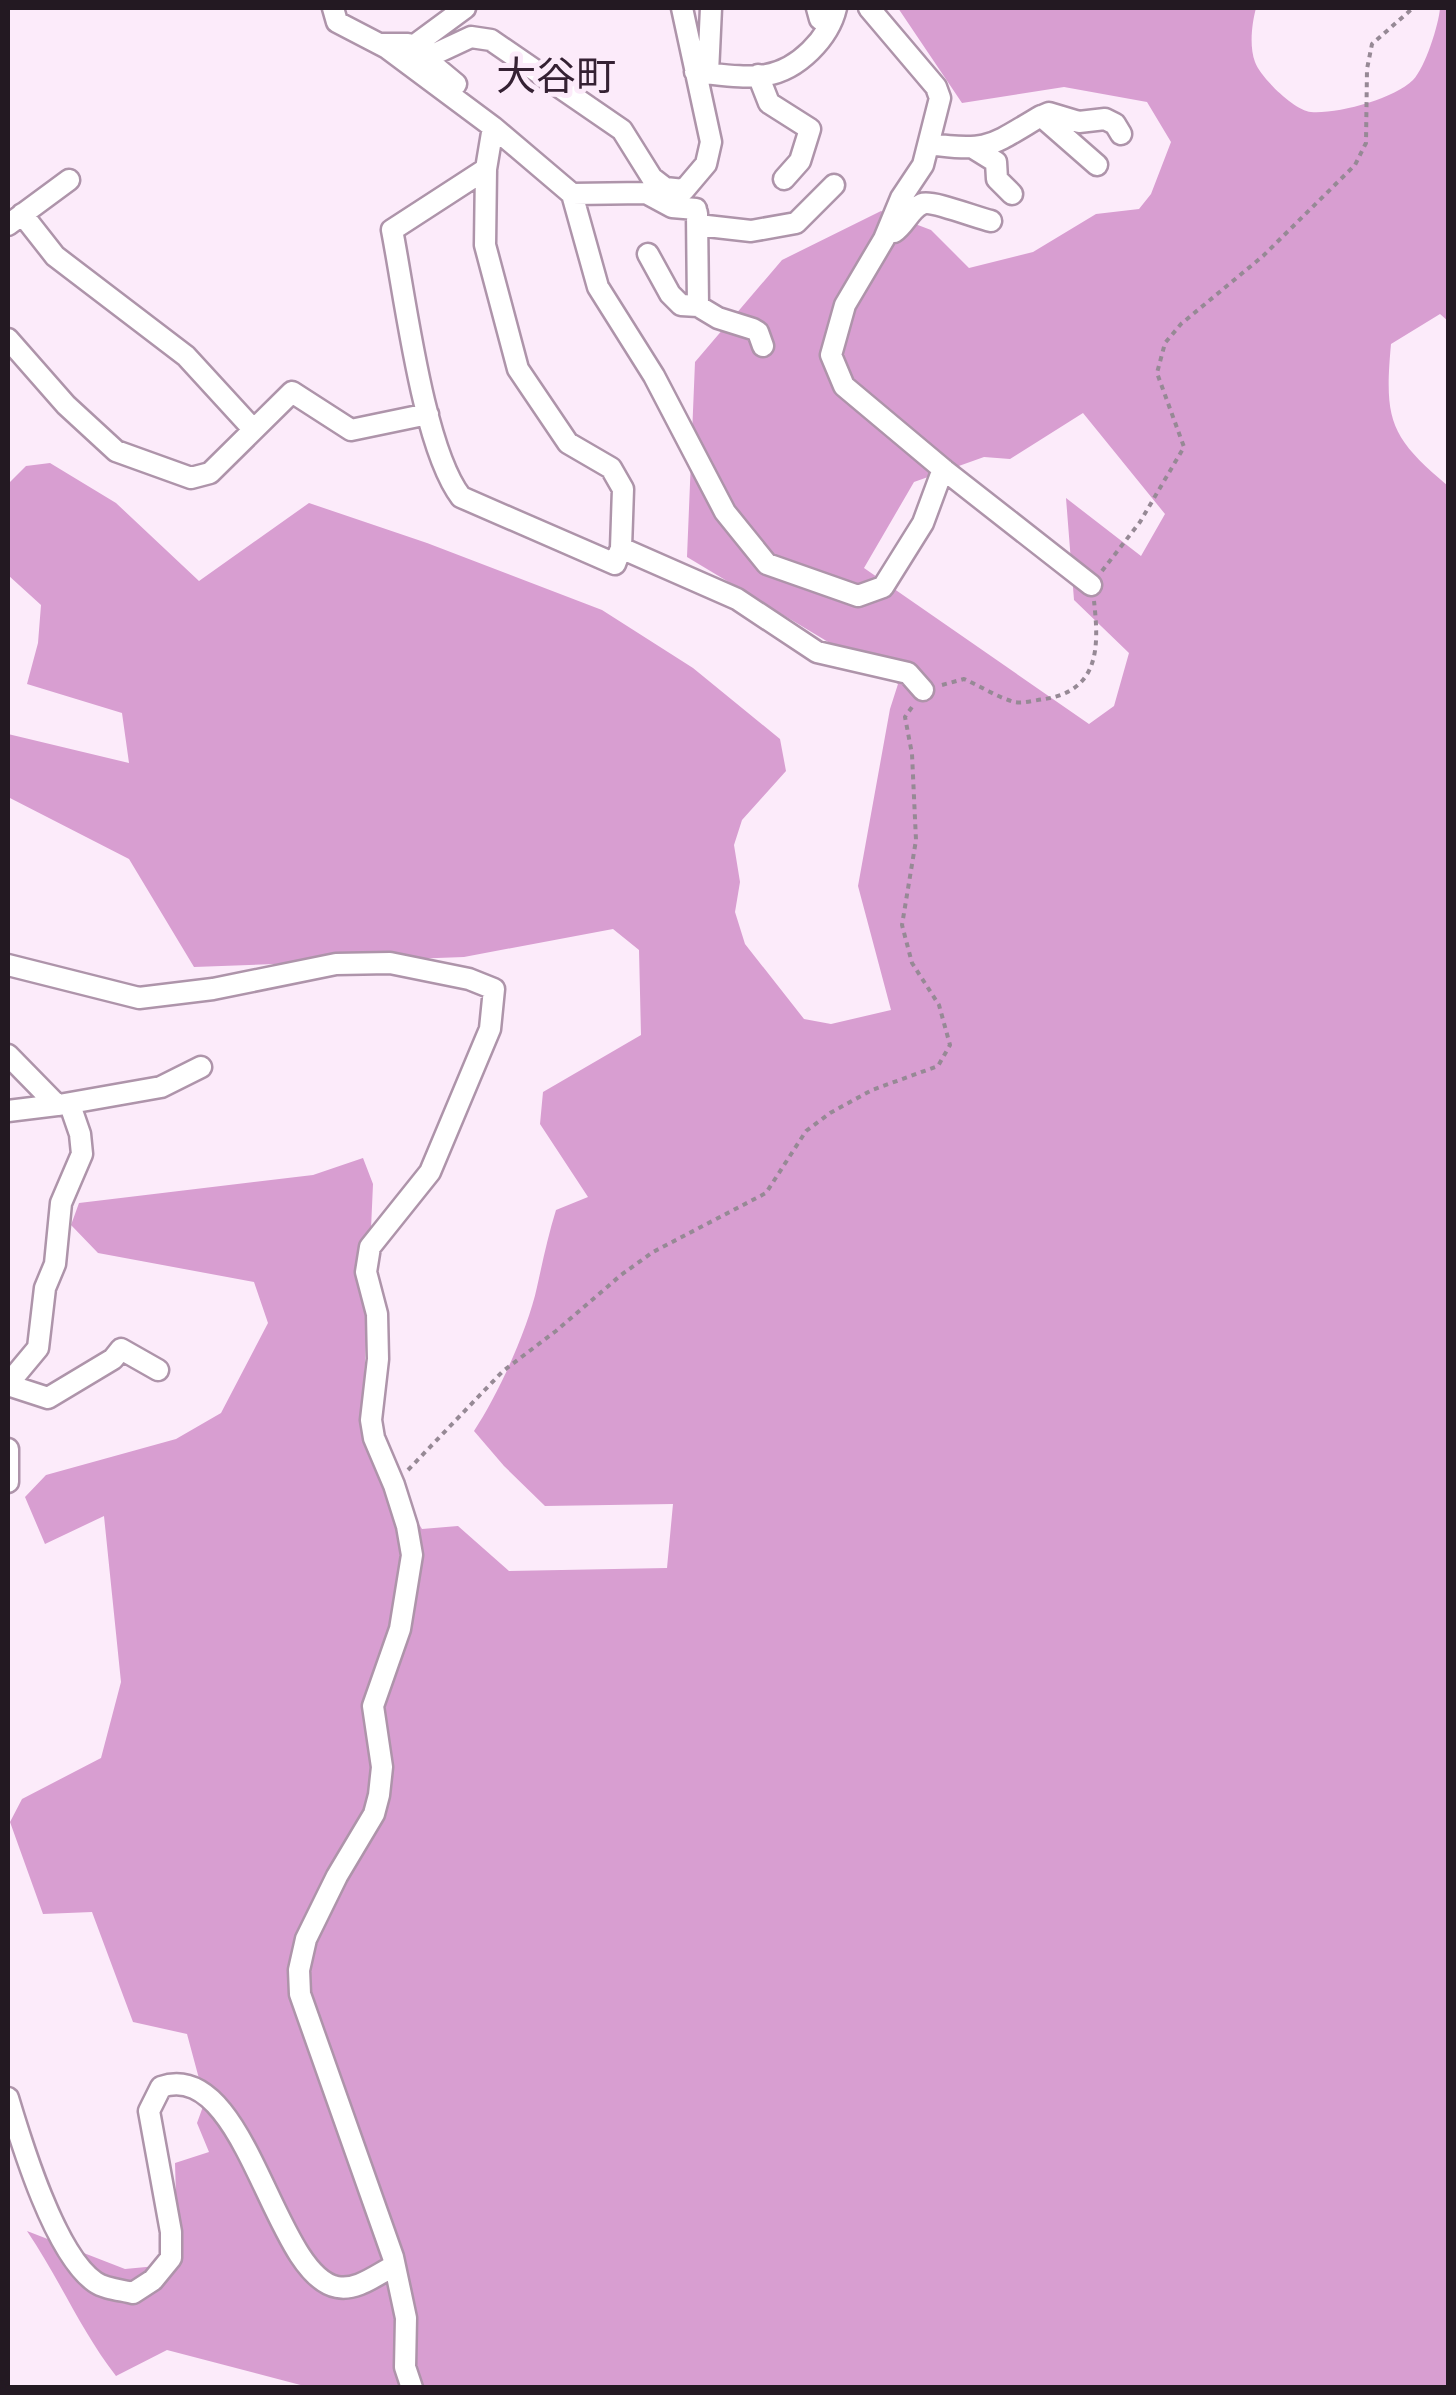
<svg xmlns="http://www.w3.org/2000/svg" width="1456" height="2395" font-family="Poppins,'Noto Sans JP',sans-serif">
<rect width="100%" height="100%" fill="#fcebfa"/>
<path fill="#d89ed1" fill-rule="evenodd" d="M 898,8 L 1256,8 C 1252,23 1249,46 1255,62 C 1261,78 1294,110 1311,112 C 1338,114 1394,99 1413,80 C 1425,68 1439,24 1440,8 L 1448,8 L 1448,321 L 1440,314 L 1391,344 C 1384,421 1390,437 1448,486 L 1448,2387 L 312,2388 L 167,2350 L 116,2376 C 81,2331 59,2278 27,2231 L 125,2269 L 178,2264 L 175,2163 L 209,2152 L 197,2123 L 205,2101 L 187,2034 L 133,2022 L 92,1912 L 43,1914 L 10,1822 L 22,1799 L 101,1758 L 121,1682 L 104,1516 L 45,1544 L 25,1497 L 46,1475 L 176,1439 L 221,1413 L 268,1323 L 254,1282 L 98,1253 L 71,1225 L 79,1203 L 313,1175 L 363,1158 L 373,1184 L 362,1431 L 422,1529 L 458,1526 L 509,1571 L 667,1568 L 673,1504 L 545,1506 L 504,1466 L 474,1431 C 498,1395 528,1329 537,1287 C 543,1260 548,1236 556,1210 L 588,1197 L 540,1124 L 543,1092 L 641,1035 L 639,950 L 613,929 L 464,957 L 194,967 L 129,859 L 8,797 L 8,734 L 129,763 L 122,713 L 27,684 L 38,643 L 41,605 L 8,575 L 8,484 L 26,466 L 50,463 L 116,503 L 199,581 L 309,503 L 427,543 L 602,610 L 693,668 L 780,739 L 786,771 L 742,820 L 734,845 L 740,882 L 735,912 L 745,944 L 804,1019 L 831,1024 L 891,1010 L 858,886 L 890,709 L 898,684 L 687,557 L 695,362 L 782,260 L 881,211 L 931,230 L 969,268 L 1033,252 L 1096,214 L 1139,209 L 1151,194 L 1171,142 L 1147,102 L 1064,87 L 962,103 ZM 1083,413 L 1165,514 L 1141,556 L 1066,498 L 1074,600 L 1129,653 L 1114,706 L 1089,724 L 864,568 L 914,482 L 984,457 L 1010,459 Z"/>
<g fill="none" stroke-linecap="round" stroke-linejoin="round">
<defs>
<path id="minor" d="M 333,8 L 337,22 L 387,48 L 493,127 L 572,194 L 598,287 L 654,376 L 725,512 L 767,564 L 858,596 L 883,587 L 923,523 L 943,469
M 817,8 L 820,19
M 869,8 L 936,87 L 940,98 L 923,165 L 901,198 L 884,239 L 845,305 L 831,355 L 844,386 L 943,469 L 1091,585
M 380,44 L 408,44 L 456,84
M 412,47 L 465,8
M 426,58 L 471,37 L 491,40 L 622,130 L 652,178 L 665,188 L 684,190 L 706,164 L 711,142 L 682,8
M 695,72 C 718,74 743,79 766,75 C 798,70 829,38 836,8
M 708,73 L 711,8
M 758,75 L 769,103 L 810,129 L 800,161 L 784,179
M 1042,116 L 1049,113 L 1079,122 L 1105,119 L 1115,124 L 1121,134
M 929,144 C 989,152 990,146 1041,116 L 1097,165
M 975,149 L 996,162 L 997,179 L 1012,194
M 486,169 L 392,230 C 405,296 423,448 461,497 L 615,564 L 621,548 L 623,489 L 611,468 L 568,443 L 518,369 L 485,245 L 486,169 L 493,127
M 572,194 L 646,193 L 672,207 L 696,209
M 697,213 L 698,306
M 22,214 L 55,256 L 186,356 L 252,428
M 8,225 L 69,180
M 698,225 L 751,231 L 796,223 L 834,185
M 894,232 C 905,225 910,209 922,204 C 932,200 977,218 991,221
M 648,254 L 670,294 L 681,305 L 698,306 L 718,318 L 753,329 L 758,332 L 763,346
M 8,339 L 66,405 L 116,451 L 191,478 L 210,473 L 292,392 L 351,430 L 428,414
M 621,548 L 737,599 L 817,652 L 908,673 L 923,690
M 8,965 L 139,998 L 213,989 L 336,964 L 390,963 L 469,979 L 494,989 L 490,1029 L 430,1172 L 370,1247 L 366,1272 L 377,1314 L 378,1359 L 371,1420 L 374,1438 L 394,1485 L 407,1526 L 412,1555 L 400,1629 L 373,1706 L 382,1767 L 379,1795 L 374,1814 L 337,1876 L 306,1939 L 299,1970 L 300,1994 L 393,2257 L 406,2318 L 405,2367 L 412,2388
M 8,1055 L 57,1105 L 8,1111
M 59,1105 L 161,1087 L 201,1067
M 8,1384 L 38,1348 L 45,1288 L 55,1264 L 61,1203 L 82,1154 L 80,1134 L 70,1105
M 8,1385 L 48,1398 L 113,1359 L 121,1349 L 158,1370
M 8,1449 L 8,1482
M 8,2098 C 22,2145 55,2254 95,2282 C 105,2289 121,2290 133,2293 L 153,2280 L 171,2258 L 171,2232 L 149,2111 L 161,2087 C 247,2058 273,2275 337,2287 C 357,2291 376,2275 394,2266"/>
</defs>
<use href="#minor" stroke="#ae94aa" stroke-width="25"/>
<path stroke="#968995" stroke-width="4" stroke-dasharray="5 5" stroke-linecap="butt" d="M 1102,571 L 1140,522 L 1184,447 L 1157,373 L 1165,343 L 1181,324 L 1263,256 L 1355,165 L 1366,143 L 1367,69 L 1372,44 L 1413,8
M 942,685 L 964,679 C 980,686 997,697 1014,702 C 1023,704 1035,700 1045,699 C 1100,690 1099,646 1094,601
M 408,1470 L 503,1371 L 556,1331 L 621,1275 L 653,1252 L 766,1193 L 806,1131 L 830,1113 L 872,1090 L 938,1066 L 950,1045 L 939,1005 L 912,963 L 902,925 L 916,840 L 912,754 L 905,717 L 912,707"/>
<use href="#minor" stroke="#fff" stroke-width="20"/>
</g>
<g text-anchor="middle" stroke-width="10" stroke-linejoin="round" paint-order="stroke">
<g font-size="40" fill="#352133" stroke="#fcebfa">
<text x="556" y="90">大谷町</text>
</g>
</g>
<rect width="1456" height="2395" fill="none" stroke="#231922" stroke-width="20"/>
</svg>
